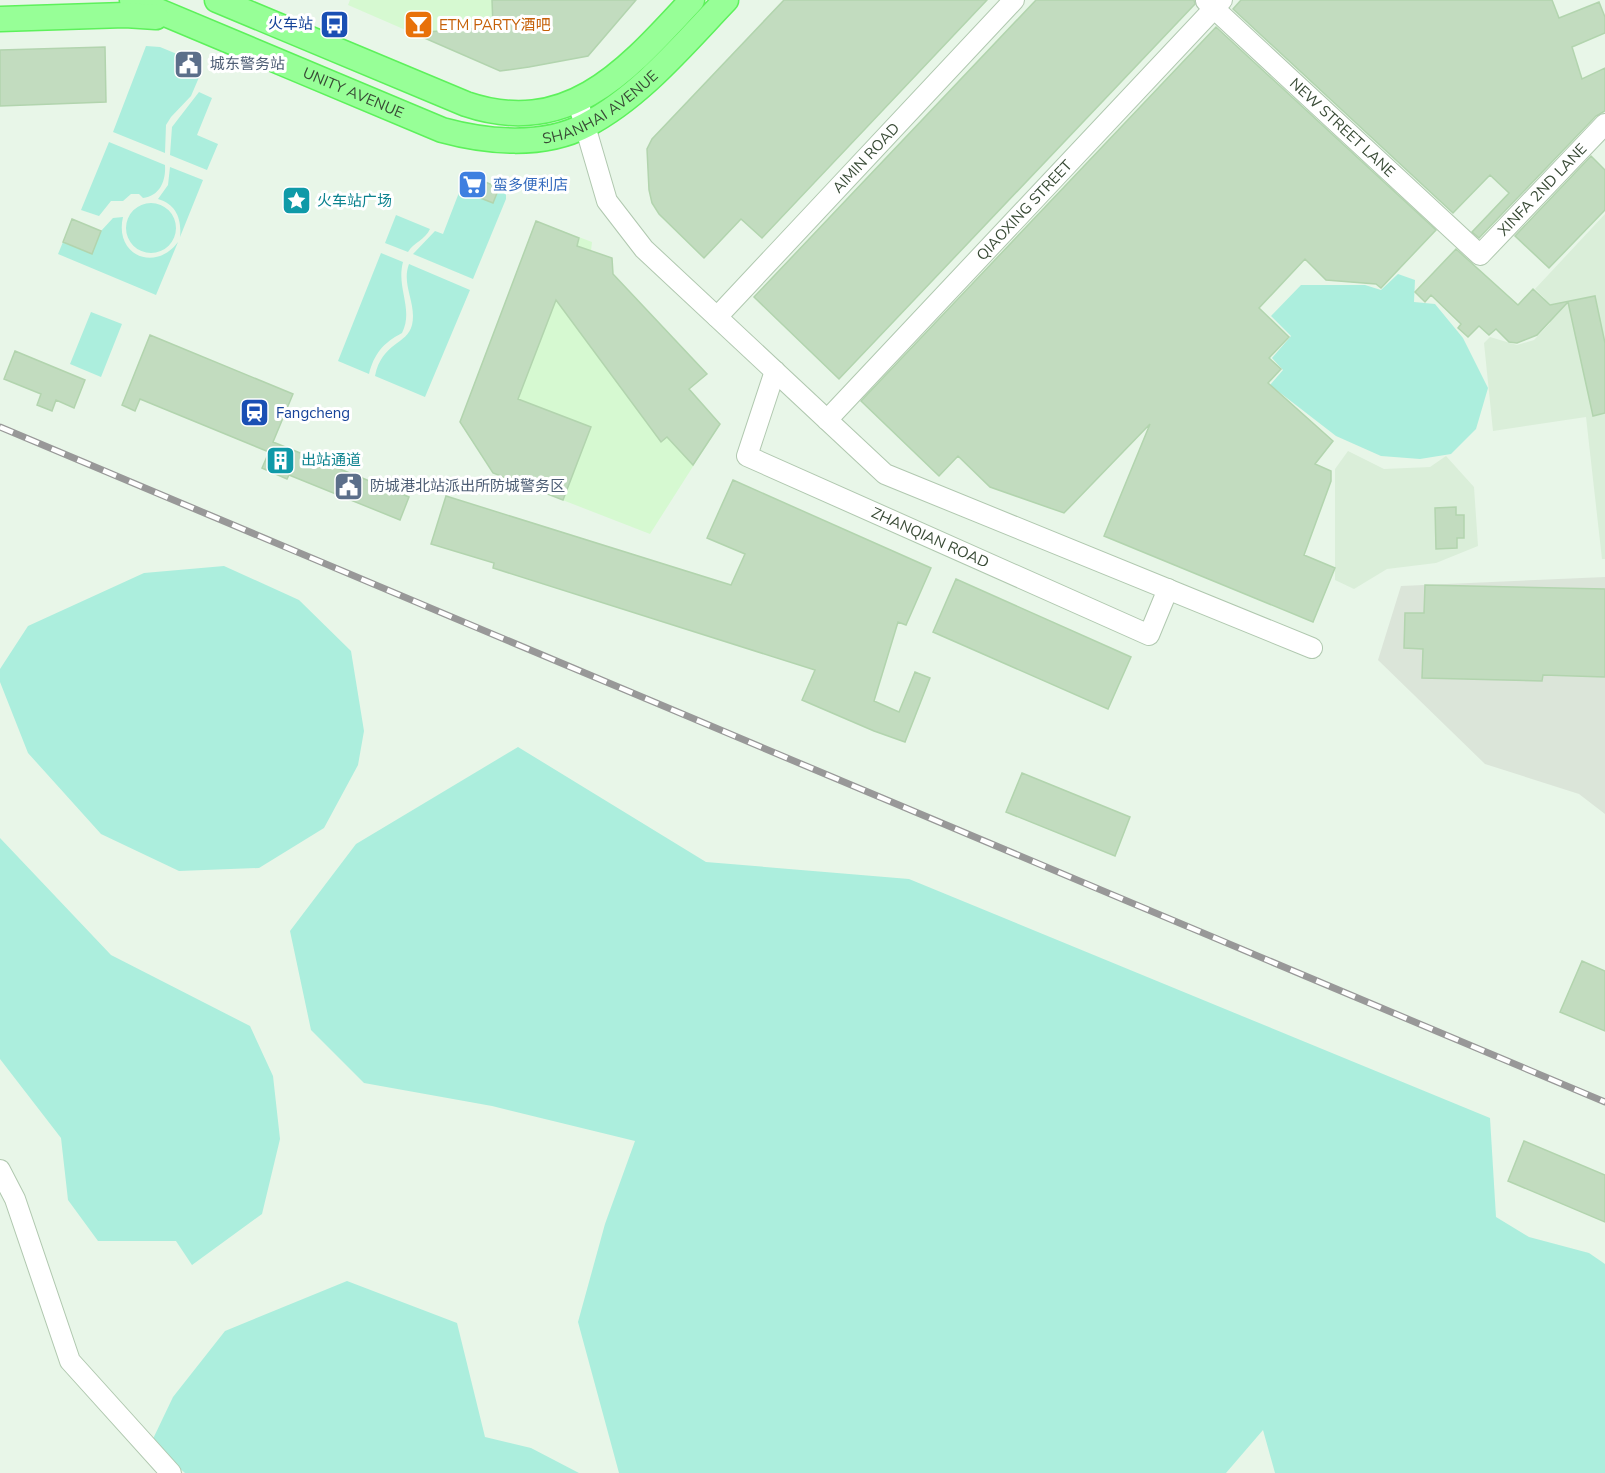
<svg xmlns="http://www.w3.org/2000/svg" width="1605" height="1473" font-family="'Nunito Sans','Noto Sans SC',sans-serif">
<rect width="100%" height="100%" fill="#e8f6e8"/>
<path fill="#daeed9" d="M 1605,214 L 1605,559 L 1602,559 L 1586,417 L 1493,431 L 1484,343 L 1490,337 L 1517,345 L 1534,340 L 1550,323 L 1544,298 L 1535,289 Z
M 1348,451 L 1384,469 L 1430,467 L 1446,456 L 1474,487 L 1478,546 L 1436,563 L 1387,569 L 1354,589 L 1335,580 L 1335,469 Z"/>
<path fill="#d6f9d1" d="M 350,0 L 605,0 L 603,17 L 441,30 L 434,32 L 431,41 L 348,5 Z
M 536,221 L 592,242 L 591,251 L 612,258 L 613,274 L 707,374 L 689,389 L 720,424 L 650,534 L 493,473 L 460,422 Z"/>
<path fill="#dbe5d9" d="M 1605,577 L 1605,814 L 1579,794 L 1485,764 L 1378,660 L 1401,586 Z"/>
<path fill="#aceedd" d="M 146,46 L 160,47 L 177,54 L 174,64 L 200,75 L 191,96 L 171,117 L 166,125 L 165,153 L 113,132 Z
M 199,92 L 212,98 L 197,135 L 218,144 L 207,170 L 170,155 L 172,127 Z
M 109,142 L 165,165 C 166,181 160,196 143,198 L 139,194 L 131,194 L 123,201 L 111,201 L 99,216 L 81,210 Z
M 170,167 L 203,180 L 180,237 C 182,219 176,204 158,199 L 168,185 Z
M 499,188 L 506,191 L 506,199 L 473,279 L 413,254 L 435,231 L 443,234 L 460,190 L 493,203 Z
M126 228a25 25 0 1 1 50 0a25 25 0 1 1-50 0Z
M 396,215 L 430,229 C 425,240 414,242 408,252 L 385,243 Z
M 123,217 C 114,255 155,273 178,242 L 156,295 L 58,254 L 63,242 L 92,254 L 101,231 L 113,218 Z
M 381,253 L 403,262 C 396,288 414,309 402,333 C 383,343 374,354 369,374 L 338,361 Z
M 409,264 L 470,290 L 425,397 L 375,376 C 382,342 407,345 412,325 C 417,303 401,285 409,264 Z
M 1398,274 L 1415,280 L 1414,302 L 1435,304 L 1463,338 L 1488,388 L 1476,429 L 1451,454 L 1420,459 L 1381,456 L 1336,436 L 1270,385 L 1283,370 L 1272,358 L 1291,336 L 1271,316 L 1301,285 L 1365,285 L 1381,290 Z
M 91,312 L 122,324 L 101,377 L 70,364 Z
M 224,566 L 299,600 L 351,651 L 364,731 L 358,765 L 324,828 L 259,868 L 179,871 L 101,834 L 28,753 L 0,682 L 0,669 L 28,626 L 144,573 Z
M 518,747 L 706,862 L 909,879 L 1490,1118 L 1496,1217 L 1529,1237 L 1589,1253 L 1605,1264 L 1605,1473 L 1275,1473 L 1263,1430 L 1226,1473 L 619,1473 L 578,1322 L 605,1224 L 635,1141 L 492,1106 L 364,1083 L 311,1030 L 290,931 L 356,844 Z
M 0,838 L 111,955 L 250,1026 L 273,1076 L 280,1139 L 262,1214 L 192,1265 L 176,1241 L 98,1241 L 68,1200 L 61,1138 L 0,1059 Z
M 347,1281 L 457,1323 L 485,1437 L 531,1448 L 579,1473 L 185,1473 L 151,1443 L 173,1397 L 225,1331 Z"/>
<path fill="#c2dcbf" stroke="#b2d4ae" stroke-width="1.5" d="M 492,0 L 636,0 L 588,56 L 529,67 L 500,71 L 413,33 L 493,27 Z
M 784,0 L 987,0 L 762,238 L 741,219 L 704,258 L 659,214 L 652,203 L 649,190 L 647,149 L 652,139 Z
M 1036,0 L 1194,0 L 1195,4 L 839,379 L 754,297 Z
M 1241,0 L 1552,0 L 1559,18 L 1599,2 L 1605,17 L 1605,33 L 1572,47 L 1582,79 L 1605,68 L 1605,111 L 1596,116 L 1479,238 L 1472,232 L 1509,193 L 1490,175 L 1453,213 L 1233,9 Z
M 1216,27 L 1436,230 L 1381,288 L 1376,284 L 1326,280 L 1305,259 L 1259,308 L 1289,337 L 1269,358 L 1281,369 L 1268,383 L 1333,441 L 1315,464 L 1331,471 L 1331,481 L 1304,555 L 1335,568 L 1313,622 L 1104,536 L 1150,424 L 1064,513 L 990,487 L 958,456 L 939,476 L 861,401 Z
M 105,47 L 106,102 L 0,106 L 0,50 Z
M 1591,156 L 1605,170 L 1605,210 L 1549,268 L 1515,236 Z
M 467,174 L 499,188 L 493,203 L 460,190 Z
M 72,219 L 101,231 L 92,254 L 63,242 Z
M 536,221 L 579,238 L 577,246 L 612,258 L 613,274 L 707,374 L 689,389 L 720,424 L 693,465 L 667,437 L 661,442 L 556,300 L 518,399 L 591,427 L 563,500 L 493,473 L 460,422 Z
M 1456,249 L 1518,305 L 1533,289 L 1550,305 L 1595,296 L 1605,343 L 1605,413 L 1593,416 L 1568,302 L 1537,335 L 1517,343 L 1509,342 L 1496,329 L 1489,335 L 1479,326 L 1468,337 L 1458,328 L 1461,324 L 1431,295 L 1425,302 L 1415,292 Z
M 150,335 L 293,394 L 273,442 L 409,497 L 400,520 L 289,475 L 287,479 L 262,468 L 269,452 L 140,399 L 135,411 L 122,405 Z
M 15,351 L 85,380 L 74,408 L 56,400 L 52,411 L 37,405 L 41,394 L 4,379 Z
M 733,480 L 931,568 L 906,625 L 898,622 L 874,701 L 899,712 L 915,672 L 930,678 L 905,742 L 874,731 L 802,700 L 815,670 L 493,568 L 494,563 L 431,544 L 446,496 L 731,585 L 745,554 L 707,538 Z
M 1456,507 L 1456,515 L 1464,515 L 1464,538 L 1457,538 L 1457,548 L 1436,549 L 1435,508 Z
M 956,579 L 1131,657 L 1108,709 L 933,632 Z
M 1425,585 L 1605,589 L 1605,677 L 1543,675 L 1542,681 L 1422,678 L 1423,649 L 1404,648 L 1405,613 L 1424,613 Z
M 1022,773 L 1130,817 L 1115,856 L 1006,812 Z
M 1582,961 L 1605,971 L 1605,1031 L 1560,1012 Z
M 1524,1141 L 1605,1175 L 1605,1222 L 1508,1181 Z"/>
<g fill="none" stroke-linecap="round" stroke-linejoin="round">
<defs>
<g id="minor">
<path id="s1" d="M 1206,1 L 1480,255 L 1605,124"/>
<path d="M 578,102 L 607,201 L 644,249 L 885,474 L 1312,648"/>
<path id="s2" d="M 717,317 L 1014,0"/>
<path id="s3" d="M 775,371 L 747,456 L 1149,635 L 1168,589"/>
<path id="s4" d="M 827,420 L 1222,0"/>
<path d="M 0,1170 L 15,1199 L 70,1361 L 171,1473"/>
</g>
<g id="major">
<path id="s5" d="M 132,0 L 442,130 C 486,142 543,148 586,125 C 640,97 684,44 726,0"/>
<path d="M 217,0 L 466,104 C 569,139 628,69 692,0"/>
<path d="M 0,19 L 125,15 L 156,17"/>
</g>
</defs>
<use href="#minor" stroke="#b0c8af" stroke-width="22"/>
<use href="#major" stroke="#5df15b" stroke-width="27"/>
<use href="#minor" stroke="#fff" stroke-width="20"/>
<use href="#major" stroke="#97ff97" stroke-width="24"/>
<defs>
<path id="rail" d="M 0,427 L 1605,1102"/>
</defs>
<use href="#rail" stroke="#989898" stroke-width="7"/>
<use href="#rail" stroke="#fff" stroke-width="4.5" stroke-dasharray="14" stroke-linecap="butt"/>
</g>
<defs>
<symbol id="bus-square" viewBox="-11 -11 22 22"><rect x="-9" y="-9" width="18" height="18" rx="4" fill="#1a4fb4" stroke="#fff"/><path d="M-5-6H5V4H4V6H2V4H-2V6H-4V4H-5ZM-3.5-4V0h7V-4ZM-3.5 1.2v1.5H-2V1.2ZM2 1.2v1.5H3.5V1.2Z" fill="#fff"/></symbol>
<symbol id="bar-square" viewBox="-11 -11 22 22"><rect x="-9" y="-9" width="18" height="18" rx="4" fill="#e8710a" stroke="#fff"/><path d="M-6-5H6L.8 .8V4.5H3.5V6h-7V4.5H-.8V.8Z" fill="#fff"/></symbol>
<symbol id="civic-square" viewBox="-11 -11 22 22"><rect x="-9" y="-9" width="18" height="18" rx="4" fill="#5c6f8a" stroke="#fff"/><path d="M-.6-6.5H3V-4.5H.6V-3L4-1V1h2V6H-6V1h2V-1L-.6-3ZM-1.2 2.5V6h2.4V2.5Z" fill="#fff"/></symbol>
<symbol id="supermarket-square" viewBox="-11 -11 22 22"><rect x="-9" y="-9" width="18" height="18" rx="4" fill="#3f7fe0" stroke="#fff"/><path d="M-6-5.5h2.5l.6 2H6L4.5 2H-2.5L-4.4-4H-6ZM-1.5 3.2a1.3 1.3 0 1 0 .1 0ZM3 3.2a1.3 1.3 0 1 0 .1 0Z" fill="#fff"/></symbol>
<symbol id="sight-square" viewBox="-11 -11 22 22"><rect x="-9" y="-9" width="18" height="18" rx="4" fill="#0f9aa8" stroke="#fff"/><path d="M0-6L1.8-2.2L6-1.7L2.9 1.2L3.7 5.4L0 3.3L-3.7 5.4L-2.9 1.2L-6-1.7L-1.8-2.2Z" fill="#fff"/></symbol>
<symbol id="station-square" viewBox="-11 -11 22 22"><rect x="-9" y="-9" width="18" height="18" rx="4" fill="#1a4fb4" stroke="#fff"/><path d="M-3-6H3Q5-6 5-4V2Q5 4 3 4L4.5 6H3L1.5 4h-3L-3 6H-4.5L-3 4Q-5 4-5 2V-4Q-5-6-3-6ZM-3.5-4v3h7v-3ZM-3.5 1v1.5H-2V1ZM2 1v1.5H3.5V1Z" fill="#fff"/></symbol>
<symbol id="building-square" viewBox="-11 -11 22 22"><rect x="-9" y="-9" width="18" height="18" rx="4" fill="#0f9aa8" stroke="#fff"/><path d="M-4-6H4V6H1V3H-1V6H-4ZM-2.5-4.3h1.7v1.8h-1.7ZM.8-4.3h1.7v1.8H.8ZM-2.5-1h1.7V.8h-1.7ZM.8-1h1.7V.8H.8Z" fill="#fff"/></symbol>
</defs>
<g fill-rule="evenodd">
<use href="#bus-square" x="318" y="8" width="33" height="33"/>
<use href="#bar-square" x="402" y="8" width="33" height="33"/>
<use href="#civic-square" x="172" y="48" width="33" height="33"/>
<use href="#supermarket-square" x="456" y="168" width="33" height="33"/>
<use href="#sight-square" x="280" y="184" width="33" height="33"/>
<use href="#station-square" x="238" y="396" width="33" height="33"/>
<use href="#building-square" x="264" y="444" width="33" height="33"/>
<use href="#civic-square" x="332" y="470" width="33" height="33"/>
</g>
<g text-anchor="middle" stroke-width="6" stroke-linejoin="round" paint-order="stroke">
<g font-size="15" fill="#164399" stroke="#fff" text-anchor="end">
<text x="313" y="29">火车站</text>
<text x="276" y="418" text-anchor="start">Fangcheng</text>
</g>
<g font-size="15" fill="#c56008" stroke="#fff" text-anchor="start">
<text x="439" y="30">ETM PARTY酒吧</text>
</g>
<g font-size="15" fill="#4e5e75" stroke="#fff" text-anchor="start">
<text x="210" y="69">城东警务站</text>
<text x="370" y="491">防城港北站派出所防城警务区</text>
</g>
<g font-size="15" fill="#384a35" stroke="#fff">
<text dy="5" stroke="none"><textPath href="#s5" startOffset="240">UNITY AVENUE</textPath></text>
<text dy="5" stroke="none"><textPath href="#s5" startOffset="504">SHANHAI AVENUE</textPath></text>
<text dy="5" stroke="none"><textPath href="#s1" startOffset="186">NEW STREET LANE</textPath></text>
<text dy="5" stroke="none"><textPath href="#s2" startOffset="218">AIMIN ROAD</textPath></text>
<text dy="5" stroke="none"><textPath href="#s1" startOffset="464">XINFA 2ND LANE</textPath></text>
<text dy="5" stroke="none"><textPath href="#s4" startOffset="288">QIAOXING STREET</textPath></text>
<text dy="5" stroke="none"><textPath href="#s3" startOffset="290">ZHANQIAN ROAD</textPath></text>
</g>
<g font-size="15" fill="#366cbe" stroke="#fff" text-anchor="start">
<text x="493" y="190">蛮多便利店</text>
</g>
<g font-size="15" fill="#0d838f" stroke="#fff" text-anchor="start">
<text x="317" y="206">火车站广场</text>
<text x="301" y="465">出站通道</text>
</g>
</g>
</svg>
